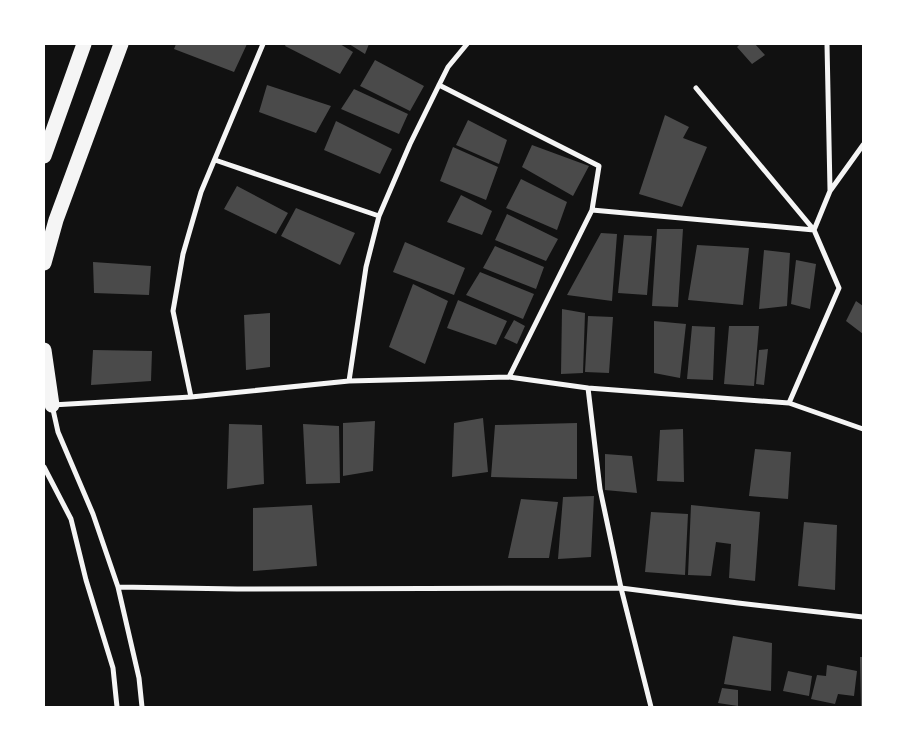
<svg xmlns="http://www.w3.org/2000/svg" width="907" height="751" font-family="Jost,sans-serif">
<rect width="100%" height="100%" fill="#111"/>
<path fill="#4a4a4a" d="M 176,44 L 247,44 L 234,72 L 174,49 Z
M 286,44 L 340,44 L 353,52 L 340,74 L 285,46 Z
M 349,44 L 369,44 L 365,54 Z
M 740,44 L 755,44 L 765,55 L 752,64 L 737,47 Z
M 375,60 L 424,86 L 410,111 L 360,86 Z
M 267,85 L 331,106 L 316,133 L 259,112 Z
M 354,89 L 408,114 L 399,134 L 341,109 Z
M 665,115 L 689,127 L 683,138 L 707,147 L 682,207 L 639,194 Z
M 468,120 L 507,140 L 499,164 L 456,145 Z
M 336,121 L 392,149 L 380,174 L 324,150 Z
M 532,145 L 589,166 L 573,196 L 522,167 Z
M 453,147 L 498,167 L 486,200 L 440,181 Z
M 521,179 L 567,202 L 557,230 L 506,208 Z
M 237,186 L 288,213 L 276,234 L 224,209 Z
M 461,195 L 492,211 L 482,235 L 447,222 Z
M 296,208 L 355,233 L 340,265 L 281,236 Z
M 507,214 L 558,239 L 546,261 L 495,240 Z
M 657,229 L 683,229 L 678,307 L 652,306 Z
M 601,233 L 617,234 L 612,301 L 567,295 Z
M 624,235 L 652,236 L 647,295 L 618,293 Z
M 405,242 L 465,268 L 454,295 L 393,272 Z
M 697,245 L 749,248 L 743,305 L 688,300 Z
M 495,246 L 544,267 L 536,289 L 483,268 Z
M 764,250 L 790,253 L 787,306 L 759,309 Z
M 796,260 L 816,264 L 810,309 L 791,304 Z
M 93,262 L 151,266 L 149,295 L 94,293 Z
M 480,272 L 534,294 L 523,319 L 466,295 Z
M 413,284 L 448,301 L 425,364 L 389,347 Z
M 458,300 L 507,321 L 496,345 L 447,328 Z
M 856,301 L 863,306 L 863,334 L 846,321 Z
M 562,309 L 585,313 L 583,373 L 561,374 Z
M 270,313 L 270,367 L 246,370 L 244,315 Z
M 588,316 L 613,317 L 609,373 L 585,372 Z
M 514,320 L 525,326 L 517,344 L 504,338 Z
M 654,321 L 686,324 L 680,378 L 654,373 Z
M 692,326 L 715,327 L 713,380 L 687,379 Z
M 729,326 L 759,326 L 754,386 L 724,384 Z
M 768,349 L 764,385 L 756,384 L 759,350 Z
M 93,350 L 152,351 L 151,381 L 91,385 Z
M 483,418 L 488,472 L 452,477 L 454,423 Z
M 375,421 L 373,471 L 343,476 L 343,423 Z
M 577,423 L 577,479 L 491,477 L 495,425 Z
M 229,424 L 262,425 L 264,484 L 227,489 Z
M 303,424 L 339,426 L 340,483 L 306,484 Z
M 683,429 L 684,482 L 657,481 L 660,430 Z
M 755,449 L 791,452 L 788,499 L 749,496 Z
M 605,454 L 632,456 L 637,493 L 605,490 Z
M 594,496 L 591,557 L 558,559 L 563,497 Z
M 521,499 L 558,502 L 549,558 L 508,558 Z
M 312,505 L 317,566 L 253,571 L 253,508 Z
M 691,505 L 760,512 L 755,581 L 729,578 L 731,544 L 716,542 L 711,576 L 688,575 Z
M 651,512 L 688,514 L 685,575 L 645,572 Z
M 804,522 L 837,525 L 835,590 L 798,586 Z
M 733,636 L 772,643 L 771,691 L 724,684 Z
M 860,657 L 863,657 L 863,707 L 861,707 Z
M 827,665 L 857,671 L 854,696 L 838,694 L 835,704 L 811,699 L 817,675 L 826,676 Z
M 788,671 L 812,676 L 809,696 L 783,691 Z
M 722,688 L 738,690 L 738,706 L 718,703 Z"/>
<g fill="none" stroke-linecap="round" stroke-linejoin="round">
<path stroke="#f5f5f5" stroke-width="5" d="M 827,44 L 830,190
M 439,85 L 599,166 L 592,210
M 696,88 L 814,230 L 830,191 L 863,145
M 215,160 L 379,216
M 509,377 L 592,210 L 814,230 L 839,288 L 789,403
M 349,381 L 366,267 L 379,216 L 410,144 L 439,85 L 448,67 L 467,44
M 191,397 L 173,311 L 183,254 L 201,192 L 263,44
M 44,467 L 71,519 L 86,580 L 113,668 L 117,707
M 118,587 L 237,589 L 621,588 L 738,603 L 863,617
M 142,707 L 139,678 L 118,587 L 93,514 L 58,432 L 52,405 L 191,397 L 349,381 L 509,377 L 588,388
M 651,707 L 621,588 L 600,489 L 588,388 L 789,403 L 863,429"/>
<path stroke="#f5f5f5" stroke-width="15" d="M 44,156 L 84,44
M 44,263 L 56,220 L 121,44
M 44,350 L 52,405"/>
</g>
<rect width="907" height="751" fill="none" stroke="#ffffff" stroke-width="90"/>
</svg>
